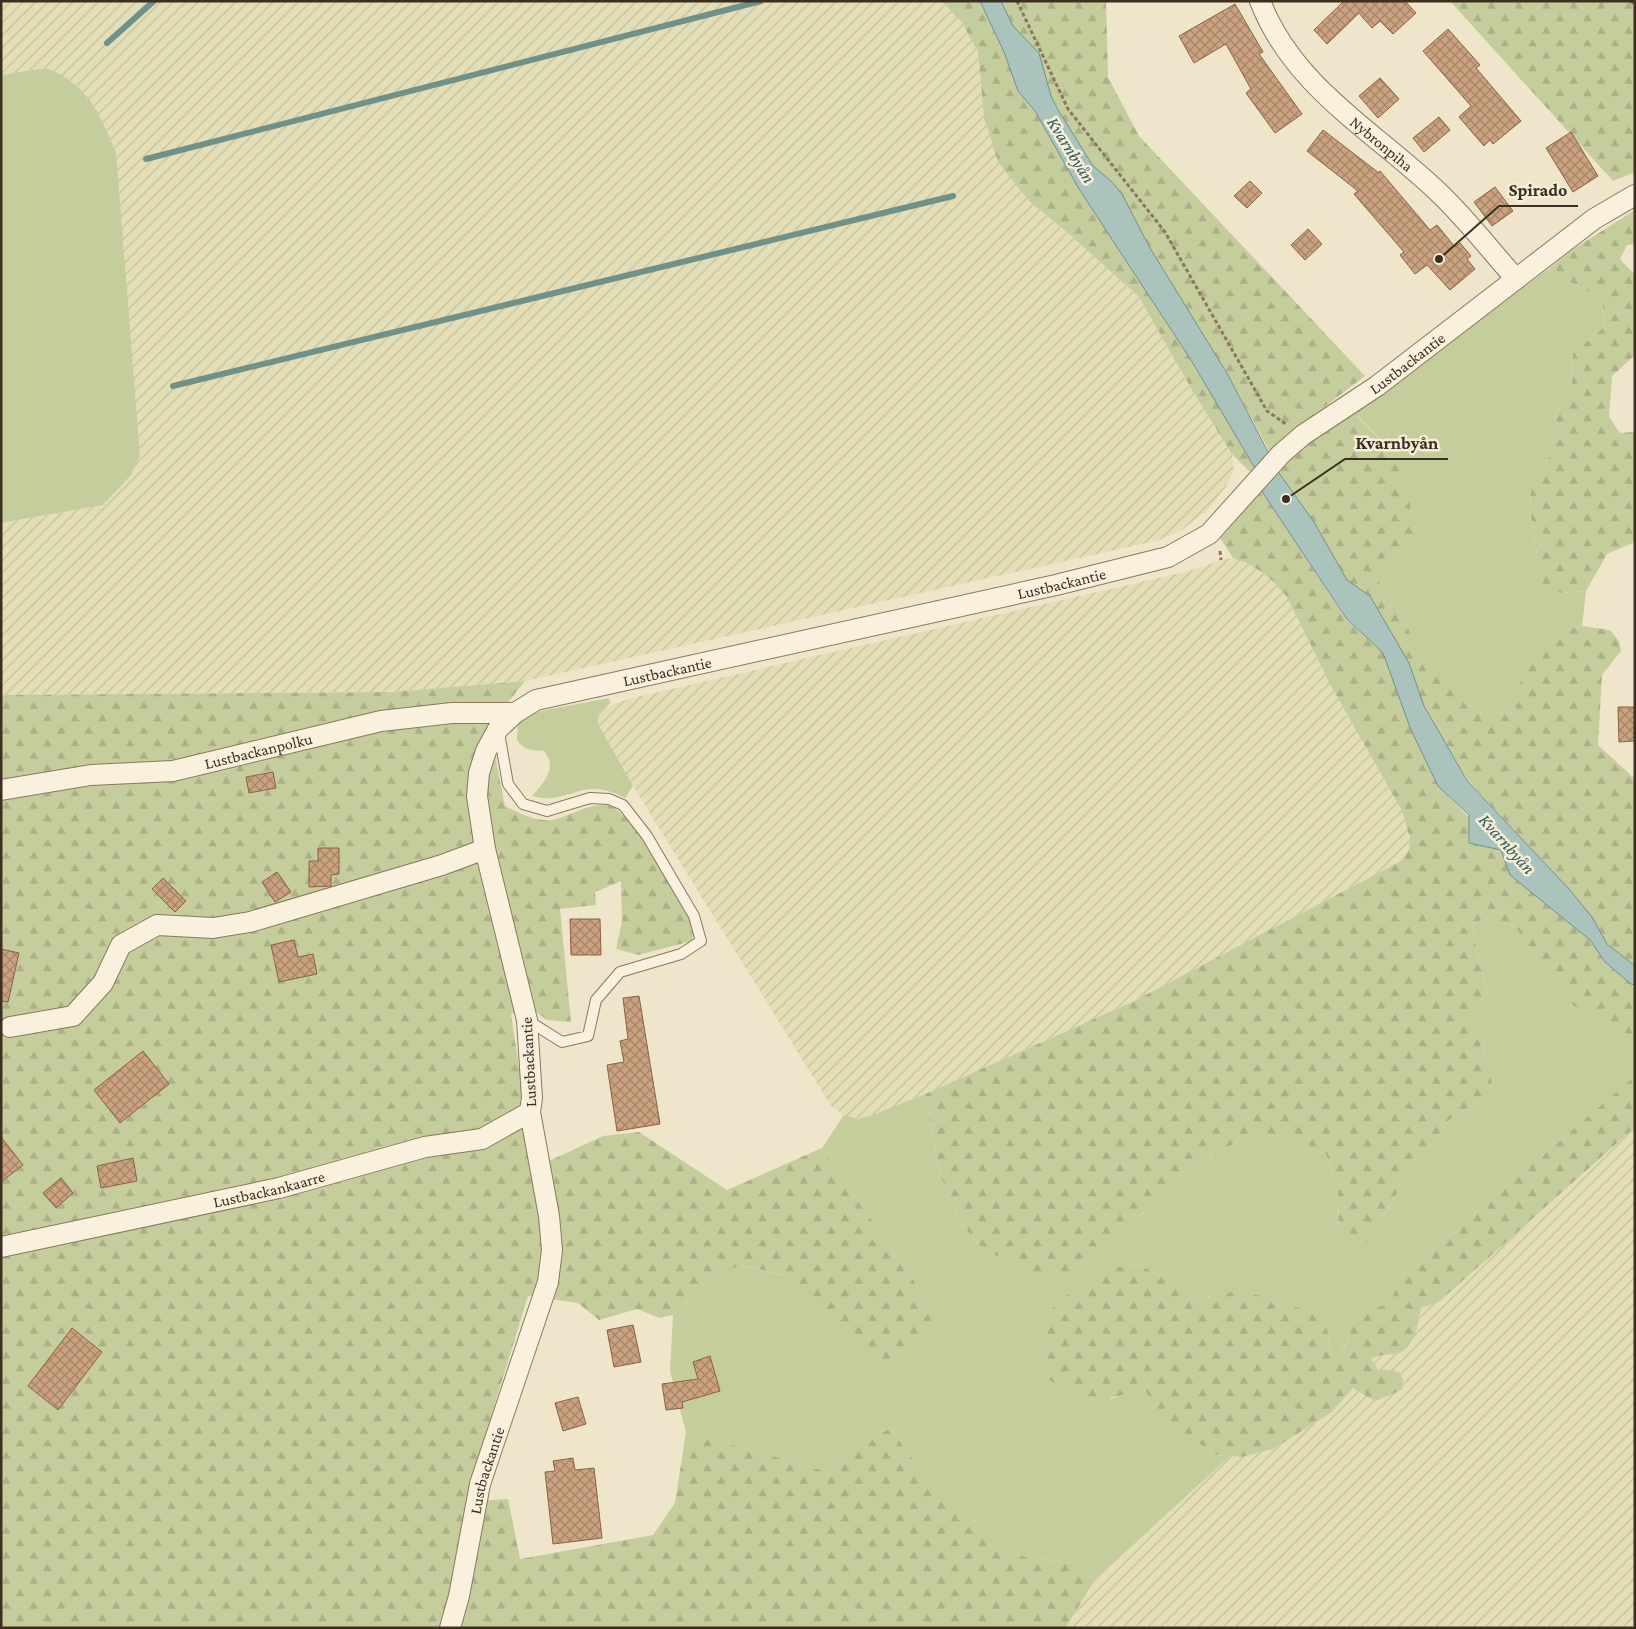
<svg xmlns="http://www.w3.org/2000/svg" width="1636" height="1629" font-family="'Crimson Pro',serif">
<defs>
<pattern id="farmland-furrows" width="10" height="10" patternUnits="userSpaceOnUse" patternTransform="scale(1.25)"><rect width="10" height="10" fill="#e4deb7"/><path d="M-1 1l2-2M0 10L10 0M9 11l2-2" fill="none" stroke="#c4bf9d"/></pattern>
<pattern id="forest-firs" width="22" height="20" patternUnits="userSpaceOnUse" patternTransform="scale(1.25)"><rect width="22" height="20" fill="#c6cd9d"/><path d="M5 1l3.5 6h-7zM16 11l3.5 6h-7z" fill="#abb087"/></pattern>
<pattern id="building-cross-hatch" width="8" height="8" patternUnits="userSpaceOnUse" patternTransform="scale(1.25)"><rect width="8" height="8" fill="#cba280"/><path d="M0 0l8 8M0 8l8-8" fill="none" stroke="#a68468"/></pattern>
</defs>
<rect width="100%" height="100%" fill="#eee5ca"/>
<path fill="url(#farmland-furrows)" d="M 1,1 L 941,1 L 961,21 L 978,52 L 984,117 L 1029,201 L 1068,233 L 1139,297 L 1193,392 L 1232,454 L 1234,471 L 1226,487 L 1208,510 L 1182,530 L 1160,540 L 525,681 L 391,692 L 1,695 L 1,523 L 103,505 L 45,68 L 1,75 Z
M 1233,558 L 1245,562 L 1260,571 L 1274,582 L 1287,597 L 1331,686 L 1402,811 L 1410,838 L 1409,848 L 1401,861 L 1132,1002 L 925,1094 L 871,1116 L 858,1119 L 844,1115 L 831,1106 L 633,786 L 598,724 L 598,715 L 602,708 L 632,698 L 1193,570 L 1221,560 Z
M 1635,1127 L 1635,1628 L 1068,1628 L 1067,1625 L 1095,1580 L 1230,1456 L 1242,1457 L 1304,1429 L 1332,1412 L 1353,1388 L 1378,1369 L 1371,1359 L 1376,1355 L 1397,1354 L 1418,1327 L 1421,1308 L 1440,1300 Z"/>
<path fill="#c6cd9d" d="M 45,68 C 88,83 100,114 116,153 L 140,455 L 131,475 L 103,505 L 1,523 L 1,75 Z
M 1547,270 L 1602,299 L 1604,327 L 1573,353 L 1572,383 L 1556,413 L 1553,451 L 1531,485 L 1530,512 L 1538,561 L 1561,593 L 1586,591 L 1582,626 L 1566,630 L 1516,712 L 1483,715 L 1463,702 L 1437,677 L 1427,672 L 1406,623 L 1368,567 L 1407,547 L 1398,458 L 1358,416 L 1349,417 Z
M 609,698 L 610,704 C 600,709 598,713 598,724 L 633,786 L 625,798 C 579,774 570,807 532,796 C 544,782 558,768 544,751 C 532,750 524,751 517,740 L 518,725 L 531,714 L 541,711 Z
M 1482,920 L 1514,925 L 1541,965 L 1623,1033 L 1635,1035 L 1635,1076 L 1401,1277 L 1389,1304 C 1375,1307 1356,1312 1351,1329 C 1347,1340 1346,1348 1337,1357 L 1330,1353 L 1327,1325 L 1241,1290 L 1201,1298 L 1140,1265 L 1116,1267 L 1073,1290 L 1111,1399 L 1144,1388 L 1156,1407 L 1217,1455 L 1230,1456 L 1095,1580 L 1072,1563 L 1025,1557 L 1002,1545 L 936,1490 L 890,1428 L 824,1471 C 778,1456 732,1446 686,1432 L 670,1371 L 673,1315 L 710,1278 L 740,1265 L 935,1312 L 822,1148 L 844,1115 L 858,1119 L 870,1116 L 925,1094 L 940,1175 L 959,1220 L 982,1249 L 1100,1258 L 1181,1173 L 1258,1130 L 1326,1154 L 1339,1198 L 1338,1231 L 1366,1243 L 1404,1183 L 1449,1120 L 1483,1099 L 1490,1068 L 1470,1017 L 1487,991 L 1473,935 L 1474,923 Z"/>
<path fill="url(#forest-firs)" d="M 941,1 L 980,1 L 1004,52 L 1018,91 L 1035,111 L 1079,189 L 1191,360 L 1256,470 L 1252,474 L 1232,454 L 1193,392 L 1139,297 L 1068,233 L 1029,201 L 998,162 L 984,117 L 978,52 L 961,21 Z
M 1001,1 L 1106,1 L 1108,77 L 1139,136 L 1365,376 L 1281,440 L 1270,452 L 1228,375 L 1150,248 L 1122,194 L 1111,181 L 1093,166 L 1072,134 L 1051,96 L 1039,53 L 1013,26 Z
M 1450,1 L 1635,1 L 1635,172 L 1613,181 Z
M 1635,210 L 1635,244 L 1627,245 L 1620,259 L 1635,275 L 1635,355 L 1612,376 L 1609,417 L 1620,433 L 1635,432 L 1635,542 L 1607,554 L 1586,591 L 1561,593 L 1542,584 L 1530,512 L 1531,484 L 1553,451 L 1556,413 L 1572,383 L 1573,353 L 1604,327 L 1602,299 L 1547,270 L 1575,248 Z
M 1357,416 L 1398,458 L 1409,496 L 1413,534 L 1407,547 L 1369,567 L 1406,623 L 1427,672 L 1437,677 L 1446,672 L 1457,676 L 1463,702 L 1483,715 L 1516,712 L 1516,691 L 1539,648 L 1566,630 L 1582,626 L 1610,630 L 1619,641 L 1621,651 L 1602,675 L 1598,745 L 1635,779 L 1635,966 L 1607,944 L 1592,917 L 1570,890 L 1469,782 L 1424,706 L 1409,663 L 1370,596 L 1347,580 L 1314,522 L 1279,473 L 1278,469 L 1302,447 L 1349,417 Z
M 1260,484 L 1263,493 L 1345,618 L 1383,653 L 1411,730 L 1438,786 L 1501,850 L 1510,875 L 1590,940 L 1605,962 L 1631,984 L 1635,985 L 1635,1035 L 1623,1033 L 1574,1006 L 1541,965 L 1514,925 L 1482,920 L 1474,923 L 1473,935 L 1487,991 L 1470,1017 L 1490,1068 L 1492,1088 L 1483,1099 L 1449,1120 L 1404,1183 L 1366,1243 L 1338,1232 L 1339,1198 L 1326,1154 L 1258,1130 L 1181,1173 L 1100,1258 L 1068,1278 L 1043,1277 L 982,1249 L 959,1220 L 940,1175 L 925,1094 L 1132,1002 L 1401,861 L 1409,849 L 1410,838 L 1402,811 L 1331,686 L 1287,597 L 1274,582 L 1260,571 L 1245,562 L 1233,558 L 1217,533 Z
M 525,681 L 489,726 L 505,806 C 518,813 536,822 552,820 C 570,817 591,801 610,806 C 629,810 692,909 694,930 C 695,933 693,937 692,941 L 638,955 L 616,949 L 622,921 L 621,881 L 595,892 L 596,905 L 560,909 L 571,1022 L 547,1020 L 532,1009 L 511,1014 L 534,1168 L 603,1136 L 639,1132 L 727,1190 L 822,1148 L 935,1312 L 935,1332 L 883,1364 L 872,1364 L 787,1276 L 741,1265 L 710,1278 L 673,1315 L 660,1318 L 637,1309 L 599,1320 L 578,1303 L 528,1296 L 465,1502 L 508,1499 L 520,1559 L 653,1535 L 675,1503 L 686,1432 C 732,1446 778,1456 824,1471 L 890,1428 L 936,1490 L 1002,1545 L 1025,1557 L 1072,1563 L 1095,1580 L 1067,1625 L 1068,1628 L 1,1628 L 1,695 L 391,692 Z
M 1635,1076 L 1635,1127 L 1440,1301 L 1421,1308 C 1418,1325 1415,1350 1395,1354 C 1386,1355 1379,1354 1371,1359 L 1378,1369 L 1399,1372 L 1403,1379 L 1402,1390 L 1375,1401 L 1353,1388 L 1332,1412 L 1273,1449 L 1242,1457 L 1217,1455 L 1185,1434 L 1156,1407 L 1144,1389 C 1096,1403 1096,1403 1050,1381 L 1040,1340 L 1049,1311 L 1073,1290 L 1116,1267 L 1140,1265 L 1201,1298 L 1241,1290 L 1318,1314 L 1327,1325 L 1330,1353 L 1337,1357 C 1347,1348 1347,1340 1351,1328 C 1356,1312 1375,1307 1389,1304 L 1401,1277 Z"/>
<path fill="#aac3bc" stroke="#70918a" d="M 980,1 L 1001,1 L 1013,26 L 1039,53 L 1051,96 L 1057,108 L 1093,166 L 1111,181 L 1122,194 L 1150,248 L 1228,375 L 1279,473 L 1314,522 L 1347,580 L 1370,596 L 1409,663 L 1424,706 L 1468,782 L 1570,890 L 1592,917 L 1607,944 L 1635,966 L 1635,985 L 1631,984 L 1605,962 L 1590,940 L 1510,875 L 1501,850 L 1469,843 L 1469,815 L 1438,786 L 1411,730 L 1383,653 L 1346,618 L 1263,493 L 1256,470 L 1191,360 L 1079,189 L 1035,111 L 1018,91 L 1004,52 Z"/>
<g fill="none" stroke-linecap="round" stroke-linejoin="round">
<path stroke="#70918a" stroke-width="6" d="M 107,43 L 154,1
M 146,159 L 761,1
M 173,386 L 953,196"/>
</g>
<path fill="url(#building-cross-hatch)" stroke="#8a6244" d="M 1344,1 L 1405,1 L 1416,13 L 1393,34 L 1380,21 L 1372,28 L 1359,13 L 1327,44 L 1314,30 Z
M 1235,4 L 1263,52 L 1259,54 L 1302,114 L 1275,133 L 1246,93 L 1251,89 L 1226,44 L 1194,63 L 1179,36 Z
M 1448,29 L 1480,65 L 1476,68 L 1521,121 L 1493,144 L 1490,140 L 1484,146 L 1459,117 L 1471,106 L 1423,51 Z
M 1380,78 L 1399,99 L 1378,118 L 1359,96 Z
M 1439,117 L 1450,130 L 1424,152 L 1413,138 Z
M 1323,130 L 1379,173 L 1380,171 L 1430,230 L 1437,225 L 1455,247 L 1460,243 L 1471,256 L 1467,259 L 1475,269 L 1450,290 L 1427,265 L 1415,274 L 1400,255 L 1404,252 L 1354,194 L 1358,191 L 1307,151 Z
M 1571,132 L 1598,176 L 1573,192 L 1546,148 Z
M 1250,181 L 1262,193 L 1247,208 L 1234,196 Z
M 1495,187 L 1513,211 L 1492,226 L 1474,202 Z
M 1308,229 L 1322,244 L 1305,260 L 1291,245 Z
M 1618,707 L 1635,707 L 1635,741 L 1619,742 Z
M 273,772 L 276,788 L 249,793 L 246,777 Z
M 318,848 L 339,848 L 339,874 L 331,875 L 331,886 L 309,887 L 309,861 L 318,861 Z
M 277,872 L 291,892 L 275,902 L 262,882 Z
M 163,878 L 186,901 L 175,912 L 152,889 Z
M 570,919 L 600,919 L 601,955 L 571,955 Z
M 294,940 L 298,957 L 313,954 L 317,974 L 279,982 L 271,945 Z
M 1,949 L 19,953 L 8,1002 L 1,1001 Z
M 639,996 L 660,1124 L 617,1131 L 607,1065 L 624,1062 L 620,1041 L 628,1039 L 623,998 Z
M 143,1051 L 169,1084 L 120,1123 L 94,1090 Z
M 1,1137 L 23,1165 L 1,1182 Z
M 133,1158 L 137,1181 L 101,1188 L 97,1166 Z
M 61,1178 L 73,1193 L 56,1208 L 43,1193 Z
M 633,1325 L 641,1362 L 614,1367 L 607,1330 Z
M 72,1328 L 102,1352 L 58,1410 L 28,1386 Z
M 710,1356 L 720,1391 L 682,1402 L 683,1408 L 666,1410 L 662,1384 L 698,1379 L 693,1362 Z
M 578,1397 L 586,1424 L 563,1431 L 555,1403 Z
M 573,1458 L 575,1470 L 594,1468 L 602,1538 L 553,1544 L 545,1472 L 555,1471 L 553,1461 Z"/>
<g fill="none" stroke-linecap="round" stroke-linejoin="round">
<defs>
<path id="lane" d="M 499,733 L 508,784 L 523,804 L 547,811 L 590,798 L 609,799 L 623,805 L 647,836 L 694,916 L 701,941 L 681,954 L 620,972 L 596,1000 L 588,1036 L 562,1042 L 527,1020"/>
<g id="street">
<path id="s1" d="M 1260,1 C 1293,87 1374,131 1437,191 C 1466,218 1490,250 1516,279"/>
<path id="s2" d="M 1,790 L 91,775 L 173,771 L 381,721 L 452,713 L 515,713"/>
<path d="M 10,1027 L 73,1016 L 103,983 L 121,945 L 157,925 L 213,928 L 250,922 L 442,865 L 485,849"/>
<path id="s3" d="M 1,1247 L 279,1188 L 425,1147 L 482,1139 L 530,1112"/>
<path id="s4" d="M 450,1628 L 459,1596 L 480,1484 L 548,1282 L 552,1250 L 549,1216 L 530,1112 L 532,1098 L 527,1020 L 485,849 L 477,796 L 479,773 L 486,751 L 498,729 L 515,713 L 536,700 L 1056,585 L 1168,557 L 1209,534 L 1281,454 L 1303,435 L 1377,386 L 1594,219 L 1635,195"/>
</g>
</defs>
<use href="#lane" stroke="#8b775e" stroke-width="12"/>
<use href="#street" stroke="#8b775e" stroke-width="22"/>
<path stroke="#8b775e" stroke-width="3" stroke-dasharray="4 2.5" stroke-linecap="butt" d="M 1017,1 L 1068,109 L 1165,232 L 1267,411 L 1286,424
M 1631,1 L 1635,6
M 1220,551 L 1221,560"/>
<use href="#lane" stroke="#f9f1dd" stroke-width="10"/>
<use href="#street" stroke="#f9f1dd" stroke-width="20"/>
</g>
<g text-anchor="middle" stroke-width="5" stroke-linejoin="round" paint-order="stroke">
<g font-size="16" fill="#3c2f21" stroke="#f6eed9">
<text dy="6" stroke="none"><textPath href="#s1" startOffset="190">Nybronpiha</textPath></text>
<text dy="6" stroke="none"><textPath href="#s4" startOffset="1932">Lustbackantie</textPath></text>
<text dy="6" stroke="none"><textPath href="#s4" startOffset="1512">Lustbackantie</textPath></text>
<text dy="6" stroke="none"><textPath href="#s4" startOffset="1108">Lustbackantie</textPath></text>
<text dy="6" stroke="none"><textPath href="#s2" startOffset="261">Lustbackanpolku</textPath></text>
<text transform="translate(528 1062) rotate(-93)" y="6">Lustbackantie</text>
<text dy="6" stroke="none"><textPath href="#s3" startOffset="274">Lustbackankaarre</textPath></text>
<text dy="6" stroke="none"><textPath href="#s4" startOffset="162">Lustbackantie</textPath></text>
</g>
<g font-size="18" font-style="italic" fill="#315b5a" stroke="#f6eed9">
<text transform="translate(1071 150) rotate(58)" y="6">Kvarnbyån</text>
<text transform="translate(1507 844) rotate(48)" y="6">Kvarnbyån</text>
</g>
</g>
<path fill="none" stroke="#3c2f21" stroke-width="2" d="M1439 259L1499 206H1578M1286 499L1345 459H1448"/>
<g fill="#3c2f21" stroke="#f6eed9" stroke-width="2">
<circle cx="1439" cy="259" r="5"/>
<circle cx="1286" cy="499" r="5"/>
</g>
<g font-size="18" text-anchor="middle" font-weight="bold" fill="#3c2f21" stroke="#f6eed9" stroke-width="5" stroke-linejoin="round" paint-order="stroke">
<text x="1538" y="196">Spirado</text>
<text x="1397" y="449">Kvarnbyån</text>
</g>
<rect width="1636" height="1629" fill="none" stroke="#3c2f21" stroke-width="5"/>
</svg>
